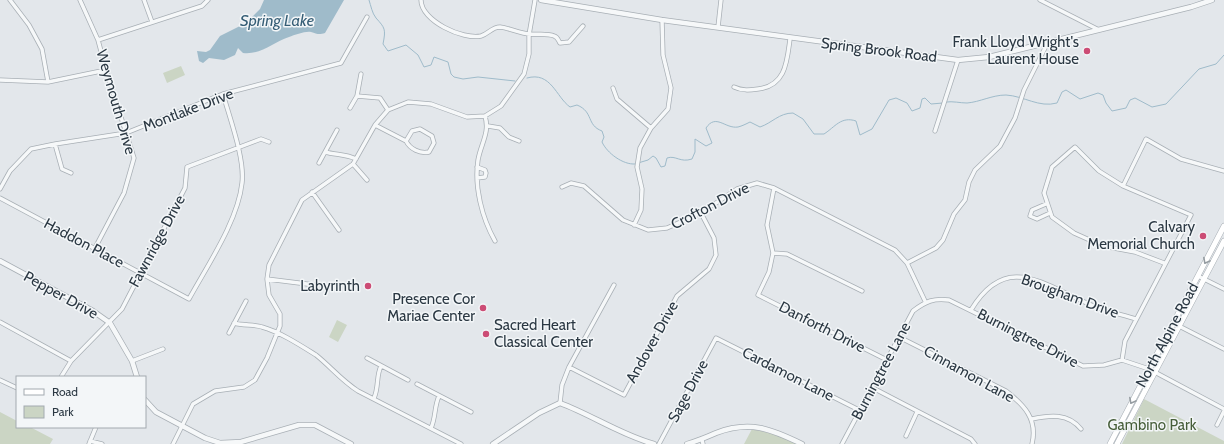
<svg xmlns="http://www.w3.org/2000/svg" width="1224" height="444" font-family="Cabin,sans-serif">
<rect width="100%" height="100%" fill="#e3e7eb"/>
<path fill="#cbd5c4" d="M 181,66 L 185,75 L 167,83 L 163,73 Z
M 337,320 L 347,325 L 338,342 L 329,337 Z
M 1144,399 L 1224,441 L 1224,444 L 1122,444 Z
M 0,412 L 17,421 L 17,427 L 30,427 L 53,439 L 50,444 L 0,444 Z
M 752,429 L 777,434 L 797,444 L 744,444 Z"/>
<path fill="#9fbbca" d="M 264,0 L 344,0 L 325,33 C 319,35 317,34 311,32 C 305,31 295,35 289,37 C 273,42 262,55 243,53 L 238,48 L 235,55 L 224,60 L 209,58 L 203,63 L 199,61 L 197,51 L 206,52 L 210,50 L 220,36 L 246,23 L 260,9 Z"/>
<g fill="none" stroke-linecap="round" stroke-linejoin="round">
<path stroke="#9fbbca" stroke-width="1" d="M 369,0 C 371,6 372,13 376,18 C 385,28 386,29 383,44 L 388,51 L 406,45 L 418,55 L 424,67 L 431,65 L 434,57 L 448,62 L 451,74 L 454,77 L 463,79 L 478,77 L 515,81
M 527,78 C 551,71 556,97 570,107 L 577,105 C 594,112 586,125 602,131 L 604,137 L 602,142 C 607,153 623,165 635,164
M 946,102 C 953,101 960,103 967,103 C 980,102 992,95 1006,95 C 1024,96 1039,108 1057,103 L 1062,92 L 1066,90 L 1080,99 L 1098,93 L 1103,95 L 1106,103 L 1112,111 L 1126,108 L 1130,100 L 1135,98 L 1152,107 L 1166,104 L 1199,69 L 1216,64 L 1224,55
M 638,163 L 648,160 L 653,156 L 656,158 L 661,167 L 665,166 L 667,158 C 676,155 680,163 692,159 L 695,152 L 695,139 L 706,146 L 712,143 L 706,128 C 716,113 725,129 738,127 C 742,126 746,124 750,122 L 760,127 C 772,123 779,113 793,113 L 803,119 L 814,134 L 824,134 C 835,127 841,116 856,121 L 860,135 L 872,129 L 889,100 L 896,98 L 907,103 L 912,111 L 920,108 L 922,99 L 925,98 L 931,104 L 943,103"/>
<defs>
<path id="minor" d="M 10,0 L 29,25 L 42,49 L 48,82
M 80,0 L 98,40 L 106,70 L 134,158 L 124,193 L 95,248
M 144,0 L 152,22
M 421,0 C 421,21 463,40 481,36 C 488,34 492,27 500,27 C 510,28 520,34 530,34 C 538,35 547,33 554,36 C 558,37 558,40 560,43 L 569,42 L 583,26
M 1040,0 L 1097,29
M 718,27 L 721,0
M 98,40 L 202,6 L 208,0
M 0,80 L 48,82 L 106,70
M 734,87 C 742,91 750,90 758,89 C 786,86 787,61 790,39
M 613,88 L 617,99 L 651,128
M 357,96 L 380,98 L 388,110 L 408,102 L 431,104 L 467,117 L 485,116 L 501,106 L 524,74 L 529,54 L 529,35 L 535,0
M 350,108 L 357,96 L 361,74
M 485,116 C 490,133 481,143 478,160 C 474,187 482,218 495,241
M 375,125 L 406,141 C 410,149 420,154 429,152 L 434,143 L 432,136 L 420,129 L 412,131 L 406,141
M 488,126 L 500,128 L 509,137 L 519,141
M 935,131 L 958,60
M 55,144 L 62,169 L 71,173
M 325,152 C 336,155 346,154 356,159
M 319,163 L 337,130
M 353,164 L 367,180
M 477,178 L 485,177 L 486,173 L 485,170 L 477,167
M 1123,186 L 1146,139 L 1181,159 L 1224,171
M 562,187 L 571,183 L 584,186 L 623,220 L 648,230 L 667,228 L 701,213 L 737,189 L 757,183 L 774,188 L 895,250 L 907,263 L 925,301
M 774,188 L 767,225 L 773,253 L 769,272 L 758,295 L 887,360
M 0,189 L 10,171 L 31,149 L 55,144 L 126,133 L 223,94 L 341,63 L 367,17
M 312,192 L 339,230
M 0,198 L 189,299 C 207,266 238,221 242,183 C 245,159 230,119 223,94
M 1046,204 L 1032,210 L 1030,216 L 1037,219 L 1050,213
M 634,225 L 641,210 L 642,189 L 637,167 L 640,148 L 651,128 L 668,109 L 671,88 L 663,55 L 662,20
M 773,253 L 787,254 L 862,291
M 907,263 L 936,248 L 943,240 L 954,214 L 965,200 L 969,182 L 975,170 L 1000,146 L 1015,118 L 1024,90 L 1048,42
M 1198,276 L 1224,289
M 267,279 L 315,285
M 971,310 C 1006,252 1042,284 1089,304 C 1104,311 1120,314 1136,319
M 0,322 L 71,361
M 234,323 C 244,326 254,324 262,327 C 280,332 300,345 316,355 C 331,367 341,380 358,391 L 461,444
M 1179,326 L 1224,349
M 229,333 L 246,301
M 899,337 L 1006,391 C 1024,405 1038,419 1032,444
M 367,358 L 408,380
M 1122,360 L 1125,341 L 1191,215 L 1123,186 L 1099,171 L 1075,147 L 1052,167 L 1044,193 L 1052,217 L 1074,233 L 1103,246 L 1135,252 L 1164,263
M 132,361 L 163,349
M 569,367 L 624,395 L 677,296 L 709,269 L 716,255 L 714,238 L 701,213
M 61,377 L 71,361 L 122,309 L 185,188 L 187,167 L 261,139 L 269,142
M 0,380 L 17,388
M 417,384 L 471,412
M 873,388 L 971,439 L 975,444
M 374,398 C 379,387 376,376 381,366
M 560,403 L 562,385 L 569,367 L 614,285
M 1032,419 C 1050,415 1068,413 1081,429
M 1217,425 L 1224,411
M 431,428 C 436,417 434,407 439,396
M 906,436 L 917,412
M 702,440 L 703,444
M 90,441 L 102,444
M 89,444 L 96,427
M 173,444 L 193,404 L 215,391 L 244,387 L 255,380 L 267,358 L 280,326 L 280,314 L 269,295 L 267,279 L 269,265 L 302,200 L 353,164 L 375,125 L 388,110
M 659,444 L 716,338 L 859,410
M 842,444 L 913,311 C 926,301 934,298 949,300 L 1083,366 L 1104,365 L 1122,360 L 1149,369 L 1224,409"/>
<path id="tertiary" d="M 541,0 L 662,20 L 958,60 L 989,57 L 1191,7 L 1212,0
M 0,261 L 93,311 L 110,323 L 132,361 L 137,377
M 145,400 L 156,412 L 205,438 L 220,443 L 241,442 L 299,425 L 315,425 L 351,444
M 493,444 L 539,413 L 560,403 C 592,415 621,435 654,444
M 687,444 C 697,441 707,437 716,433 C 750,420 771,429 802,444"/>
<path id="secondary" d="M 1110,444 L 1224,226
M 1117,444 L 1224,241"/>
</defs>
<use href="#minor" stroke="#a8afb5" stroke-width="5"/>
<use href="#tertiary" stroke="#a8afb5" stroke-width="6"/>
<use href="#secondary" stroke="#a8afb5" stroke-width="6"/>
<use href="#minor" stroke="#f6f8f9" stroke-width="3.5"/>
<use href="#tertiary" stroke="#f6f8f9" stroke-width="4.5"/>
<use href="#secondary" stroke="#fff" stroke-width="5"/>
</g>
<defs><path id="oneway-chevron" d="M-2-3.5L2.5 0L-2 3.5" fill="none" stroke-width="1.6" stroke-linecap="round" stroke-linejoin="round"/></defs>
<g stroke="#959ca1">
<use href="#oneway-chevron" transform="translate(1206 261) rotate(118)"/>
<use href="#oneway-chevron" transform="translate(1132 401) rotate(118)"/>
</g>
<g fill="#cc4c75" stroke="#f3f6f8" stroke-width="1.5">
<circle cx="1087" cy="51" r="4"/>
<circle cx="1203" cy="236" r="4"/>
<circle cx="368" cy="286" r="4"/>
<circle cx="483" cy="308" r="4"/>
<circle cx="486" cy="334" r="4"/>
</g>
<g text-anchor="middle" stroke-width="3" stroke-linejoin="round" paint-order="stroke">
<g font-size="15" fill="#2b3843" stroke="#f3f6f8" text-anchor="end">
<text x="1079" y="47">Frank Lloyd Wright's<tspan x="1079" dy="17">Laurent House</tspan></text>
<text x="1195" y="232">Calvary<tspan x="1195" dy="17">Memorial Church</tspan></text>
<text x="360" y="291">Labyrinth</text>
<text x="475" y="304">Presence Cor<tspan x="475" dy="17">Mariae Center</tspan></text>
<text x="494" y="330" text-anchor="start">Sacred Heart<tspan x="494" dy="17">Classical Center</tspan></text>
</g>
<g font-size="15" fill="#2b3843" stroke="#f3f6f8">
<text transform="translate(879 50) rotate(7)" y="5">Spring Brook Road</text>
<text transform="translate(116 102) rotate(74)" y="5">Weymouth Drive</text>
<text transform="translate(188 110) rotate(-21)" y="5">Montlake Drive</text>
<text transform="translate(710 206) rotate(-27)" y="5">Crofton Drive</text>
<text transform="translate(157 241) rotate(-62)" y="5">Fawnridge Drive</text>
<text transform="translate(84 243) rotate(28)" y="5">Haddon Place</text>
<text transform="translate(61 295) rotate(29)" y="5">Pepper Drive</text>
<text transform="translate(1070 296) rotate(20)" y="5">Brougham Drive</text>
<text transform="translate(822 327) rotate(27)" y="5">Danforth Drive</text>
<text transform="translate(1167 335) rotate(-62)" y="5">North Alpine Road</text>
<text transform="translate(1028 338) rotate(27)" y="5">Burningtree Drive</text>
<text transform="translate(652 342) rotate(-61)" y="5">Andover Drive</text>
<text transform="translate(881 371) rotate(-62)" y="5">Burningtree Lane</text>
<text transform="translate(788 374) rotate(27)" y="5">Cardamon Lane</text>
<text transform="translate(969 374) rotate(29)" y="5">Cinnamon Lane</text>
<text transform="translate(688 391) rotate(-62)" y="5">Sage Drive</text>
</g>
<g font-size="15" fill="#465e39" stroke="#f3f6f8">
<text x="1152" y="430">Gambino Park</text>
</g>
<g font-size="16" font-style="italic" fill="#365e76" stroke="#f3f6f8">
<text x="277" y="26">Spring Lake</text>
</g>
</g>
<rect x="16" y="376" width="130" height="52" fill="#f3f6f8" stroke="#a3aab0"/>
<rect x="24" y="389" width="20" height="6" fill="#ffffff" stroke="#a3aab0"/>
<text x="52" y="396" font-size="12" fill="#2b3843">Road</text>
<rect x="24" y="406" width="20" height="12" fill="#cbd5c4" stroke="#a3aab0"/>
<text x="52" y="416" font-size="12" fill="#2b3843">Park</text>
</svg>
